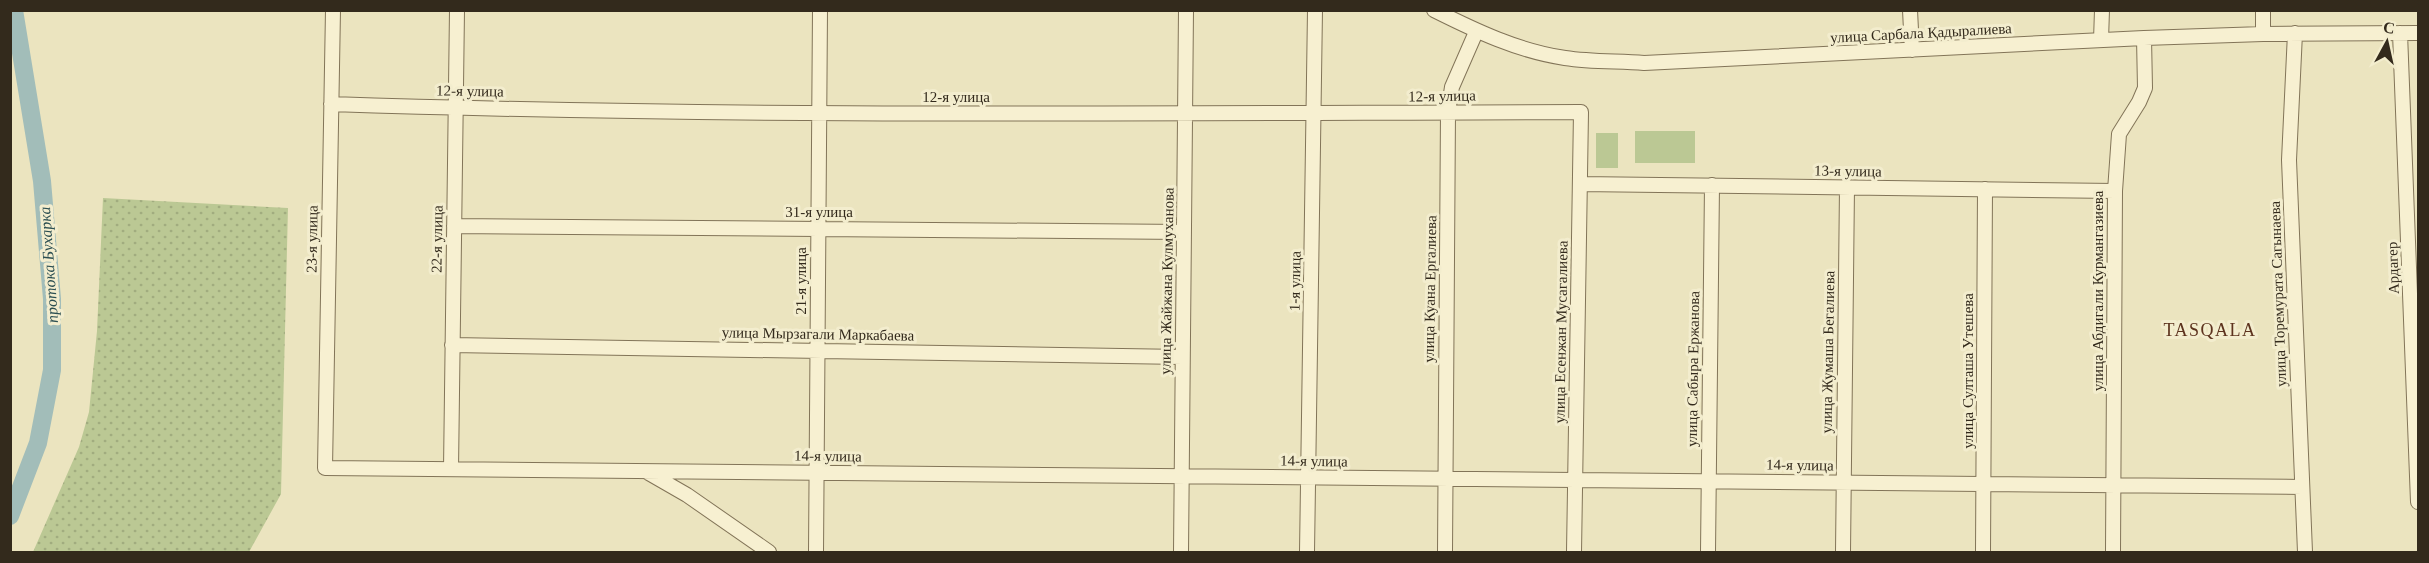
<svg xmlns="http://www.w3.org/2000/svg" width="2429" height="563" font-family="'Times New Roman',serif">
<defs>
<pattern id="green-dots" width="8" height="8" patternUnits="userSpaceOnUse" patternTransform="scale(1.5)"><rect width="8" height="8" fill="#bbc894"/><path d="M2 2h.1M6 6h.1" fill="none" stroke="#a1ac7f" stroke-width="1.8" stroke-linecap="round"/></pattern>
</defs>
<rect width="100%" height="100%" fill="#ebe4bf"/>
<path fill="url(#green-dots)" d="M 103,198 L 288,208 L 281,494 L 249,552 L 33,552 L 79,447 L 89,412 L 97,331 Z"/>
<path fill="#bbc894" d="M 1635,131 L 1695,131 L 1695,163 L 1635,163 Z
M 1596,133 L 1618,133 L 1618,168 L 1596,168 Z"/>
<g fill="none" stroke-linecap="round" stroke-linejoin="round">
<path stroke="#a2bdb9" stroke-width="18" d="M 10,516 L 38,443 L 52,370 L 52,299 L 42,181 L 14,10"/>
<defs>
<path id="minor" d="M 333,10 L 325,468 L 2302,487
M 1434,10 C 1476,31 1518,51 1565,58 C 1591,62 1618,61 1644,63 L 2144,38 L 2263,34 L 2418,33
M 1910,10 L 1912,50
M 2295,33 L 2289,160 L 2305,552
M 2400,33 L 2418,502
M 2263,34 L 2263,10
M 2101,40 L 2102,10
M 331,104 C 748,118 1164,113 1581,112 L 1574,552
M 1580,184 L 2115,191
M 454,226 L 1184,232
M 452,345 L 1182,357
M 451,469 L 457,10
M 647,472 L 687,495 L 769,552
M 816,552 L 820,10
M 1181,552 L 1186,10
M 1307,552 L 1315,10
M 1445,552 L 1448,112 L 1452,87 L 1476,32
M 1708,552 L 1712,185
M 1843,552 L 1847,187
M 1983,552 L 1985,189
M 2113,552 L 2115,191 L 2119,134 L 2139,102 L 2145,88 L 2144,38"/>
</defs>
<use href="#minor" stroke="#827458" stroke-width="16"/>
<use href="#minor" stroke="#f7f0d1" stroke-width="14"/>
</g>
<g text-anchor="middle" stroke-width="6" stroke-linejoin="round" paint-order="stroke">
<g font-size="15" fill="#332a1c" stroke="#f3edce">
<text transform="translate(1921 33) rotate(-3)" y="5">улица Сарбала Қадыралиева</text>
<text transform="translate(470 91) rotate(1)" y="5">12-я улица</text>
<text transform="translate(1442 96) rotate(-1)" y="5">12-я улица</text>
<text x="956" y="102">12-я улица</text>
<text transform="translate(1848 171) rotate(1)" y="5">13-я улица</text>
<text x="819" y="217">31-я улица</text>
<text transform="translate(312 239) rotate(-89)" y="5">23-я улица</text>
<text transform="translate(437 239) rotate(-89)" y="5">22-я улица</text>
<text transform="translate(2393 268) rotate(-92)" y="5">Ардагер</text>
<text transform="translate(801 281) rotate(-90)" y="5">21-я улица</text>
<text transform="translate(1167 281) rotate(-89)" y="5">улица Жайжана Кулмуханова</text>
<text transform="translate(1295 281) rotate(-89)" y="5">1-я улица</text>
<text transform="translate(1430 289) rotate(-89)" y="5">улица Куана Ергалиева</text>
<text transform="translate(2098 291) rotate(-90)" y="5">улица Абдигали Курмангазиева</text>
<text transform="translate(2278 294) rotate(-92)" y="5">улица Торемурата Сагынаева</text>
<text transform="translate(1561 332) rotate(-89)" y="5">улица Есенжан Мусагалиева</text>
<text transform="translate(818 334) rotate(1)" y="5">улица Мырзагали Маркабаева</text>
<text transform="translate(1828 352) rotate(-89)" y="5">улица Жумаша Бегалиева</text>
<text transform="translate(1693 369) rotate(-89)" y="5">улица Сабыра Ержанова</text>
<text transform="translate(1968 371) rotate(-90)" y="5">улица Султаша Утешева</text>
<text transform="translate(828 456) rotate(1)" y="5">14-я улица</text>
<text transform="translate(1314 461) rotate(1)" y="5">14-я улица</text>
<text transform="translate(1800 465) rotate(1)" y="5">14-я улица</text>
</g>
<g font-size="16" font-style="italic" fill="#2c4f52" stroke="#f3edce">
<text transform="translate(48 265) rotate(-94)" y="6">протока Бухарка</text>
</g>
<g font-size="18" letter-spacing="1.5" fill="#5d331e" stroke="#f3edce">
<text x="2210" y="336">TASQALA</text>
</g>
</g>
<rect width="2429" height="563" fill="none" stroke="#332a1c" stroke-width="24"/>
<g transform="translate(2387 42) rotate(8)" stroke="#f3edce" stroke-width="4.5" paint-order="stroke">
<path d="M0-4.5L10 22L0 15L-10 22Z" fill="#332a1c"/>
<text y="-9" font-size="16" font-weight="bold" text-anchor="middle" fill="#332a1c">С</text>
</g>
</svg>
